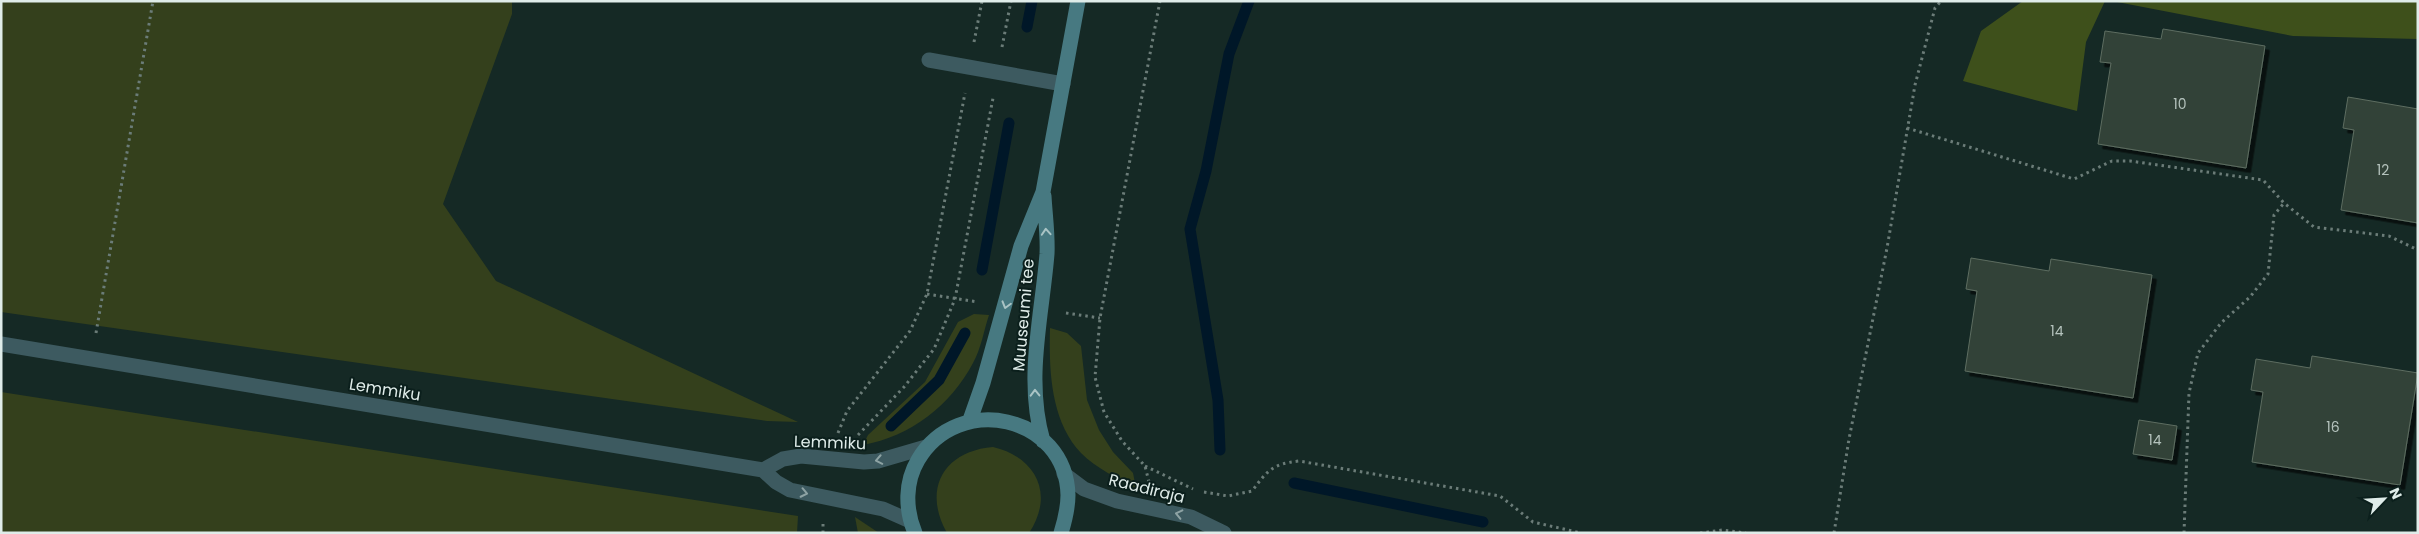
<svg xmlns="http://www.w3.org/2000/svg" width="2419" height="534" font-family="Poppins,sans-serif">
<defs>
<filter id="shadow"><feDropShadow dx="4.5" dy="4.5" stdDeviation="0" flood-color="#0009"/></filter>
</defs>
<rect width="100%" height="100%" fill="#152925"/>
<path fill="#34401c" d="M 1,1 L 512,1 L 512,14 L 443,204 L 496,281 L 798,422 L 767,421 L 1,312 Z
M 974,314 L 989,315 C 984,330 981,349 973,363 C 950,406 911,436 863,445 L 868,435 L 925,382 L 958,322 Z
M 1050,328 L 1067,333 L 1081,346 L 1087,400 L 1099,430 L 1113,452 L 1133,473 L 1136,488 C 1117,478 1096,468 1081,453 C 1050,420 1049,369 1050,328 Z
M 1,392 L 798,516 L 797,533 L 1,533 Z
M 993,447 C 1036,457 1055,494 1029,533 L 947,533 C 922,489 944,451 993,447 Z
M 855,517 L 879,533 L 858,533 Z"/>
<path fill="#3e501b" d="M 2023,1 L 2105,1 L 2086,42 L 2077,111 L 1963,81 L 1981,31 Z
M 2112,1 L 2418,1 L 2418,39 L 2293,36 Z"/>
<g fill="none" stroke-linecap="round" stroke-linejoin="round">
<path stroke="#001728" stroke-width="11" d="M 1027,27 L 1032,1
M 982,270 L 1009,123
M 891,426 L 939,380 L 965,333
M 1220,450 L 1218,400 L 1190,229 L 1206,171 L 1229,54 L 1249,1
M 1294,483 L 1483,522"/>
</g>
<path fill="#334237" stroke="#5d6d61" filter="url(#shadow)" d="M 2163,29 L 2265,46 L 2246,168 L 2098,144 L 2111,63 L 2100,62 L 2105,31 L 2161,39 Z
M 2348,97 L 2418,109 L 2418,223 L 2341,210 L 2354,130 L 2343,128 Z
M 1971,258 L 2049,271 L 2051,259 L 2152,275 L 2133,398 L 1965,371 L 1977,291 L 1966,289 Z
M 2312,356 L 2418,373 L 2400,485 L 2252,462 L 2263,392 L 2251,390 L 2256,359 L 2310,368 Z
M 2139,420 L 2177,426 L 2172,460 L 2133,454 Z"/>
<g fill="none" stroke-linecap="round" stroke-linejoin="round">
<path stroke="#6b7c78" stroke-width="3" stroke-dasharray="2.5 4" stroke-linecap="butt" d="M 974,42 L 982,1
M 1002,47 L 1011,1
M 1907,128 L 2074,179 L 2112,161 L 2130,161 L 2263,180 L 2284,203 L 2314,227 L 2389,236 L 2418,250
M 927,294 L 978,302
M 1066,313 L 1100,318
M 96,333 L 153,1
M 838,433 L 847,411 L 910,331 L 927,294 L 965,93
M 858,435 L 904,387 L 934,349 L 955,299 L 993,98
M 1145,466 L 1193,489
M 1149,482 L 1145,466 L 1122,441 L 1104,412 L 1095,377 L 1100,318 L 1160,1
M 1204,492 L 1228,496 L 1252,491 C 1268,470 1272,464 1299,461 L 1500,496 L 1533,522 L 1581,533
M 823,533 L 823,524
M 1700,533 L 1722,530 L 1746,533
M 1834,533 L 1849,439 L 1887,248 L 1915,85 L 1935,8 L 1941,1
M 2184,533 L 2189,393 L 2198,353 L 2221,323 L 2250,297 L 2268,274 L 2274,215 L 2284,203"/>
<path stroke="#3d5a60" stroke-width="15" d="M 929,60 L 1063,84"/>
<path stroke="#3d5a60" stroke-width="15" d="M 1,344 L 763,470 L 776,482 L 790,490 L 883,509 L 910,521
M 763,470 L 783,459 L 801,456 L 864,462 L 878,461 L 926,447
M 1064,474 L 1084,489 L 1117,501 L 1191,517 L 1224,533"/>
<path stroke="#477981" stroke-width="15" d="M 970,420 L 983,383 L 1021,246 L 1043,192 L 1078,1
M 1043,441 C 1025,380 1042,316 1047,254 C 1048,235 1045,215 1044,196
M 915,533 C 905,509 905,482 918,460 C 958,392 1066,415 1068,495 C 1068,509 1065,520 1061,533"/>
</g>
<defs><path id="oneway-chevron" d="M-2-3.5L2.5 0L-2 3.5" fill="none" stroke-width="1.6" stroke-linecap="round" stroke-linejoin="round" transform="scale(1.25)"/></defs>
<g stroke="#aac4c5">
<use href="#oneway-chevron" transform="translate(1046 232) rotate(-94)"/>
<use href="#oneway-chevron" transform="translate(1006 305) rotate(106)"/>
<use href="#oneway-chevron" transform="translate(1035 393) rotate(-91)"/>
</g>
<g stroke="#8ea3a4">
<use href="#oneway-chevron" transform="translate(879 460) rotate(169)"/>
<use href="#oneway-chevron" transform="translate(804 493) rotate(12)"/>
<use href="#oneway-chevron" transform="translate(1179 514) rotate(-167)"/>
</g>
<g text-anchor="middle" stroke-width="4" stroke-linejoin="round" paint-order="stroke">
<g font-size="14" fill="#b4c2bc">
<text x="2180" y="109">10</text>
<text x="2383" y="175">12</text>
<text x="2057" y="336">14</text>
<text x="2333" y="432">16</text>
<text x="2155" y="445">14</text>
</g>
<g font-size="16" fill="#dfece9" stroke="#0b1f1c">
<text transform="translate(1023 315) rotate(-85)" y="6">Muuseumi tee</text>
<text transform="translate(385 389) rotate(9)" y="6">Lemmiku</text>
<text transform="translate(830 442) rotate(2)" y="6">Lemmiku</text>
<text transform="translate(1147 488) rotate(14)" y="6">Raadiraja</text>
</g>
</g>
<rect width="2419" height="534" fill="none" stroke="#dfece9" stroke-width="5"/>
<g transform="translate(2384 499) rotate(65)" stroke="#0b1f1c" stroke-width="4" paint-order="stroke">
<path d="M0-4L9 19L0 12L-9 19Z" fill="#dfece9"/>
<text y="-8" font-size="14" font-weight="bold" text-anchor="middle" fill="#dfece9">N</text>
</g>
</svg>
